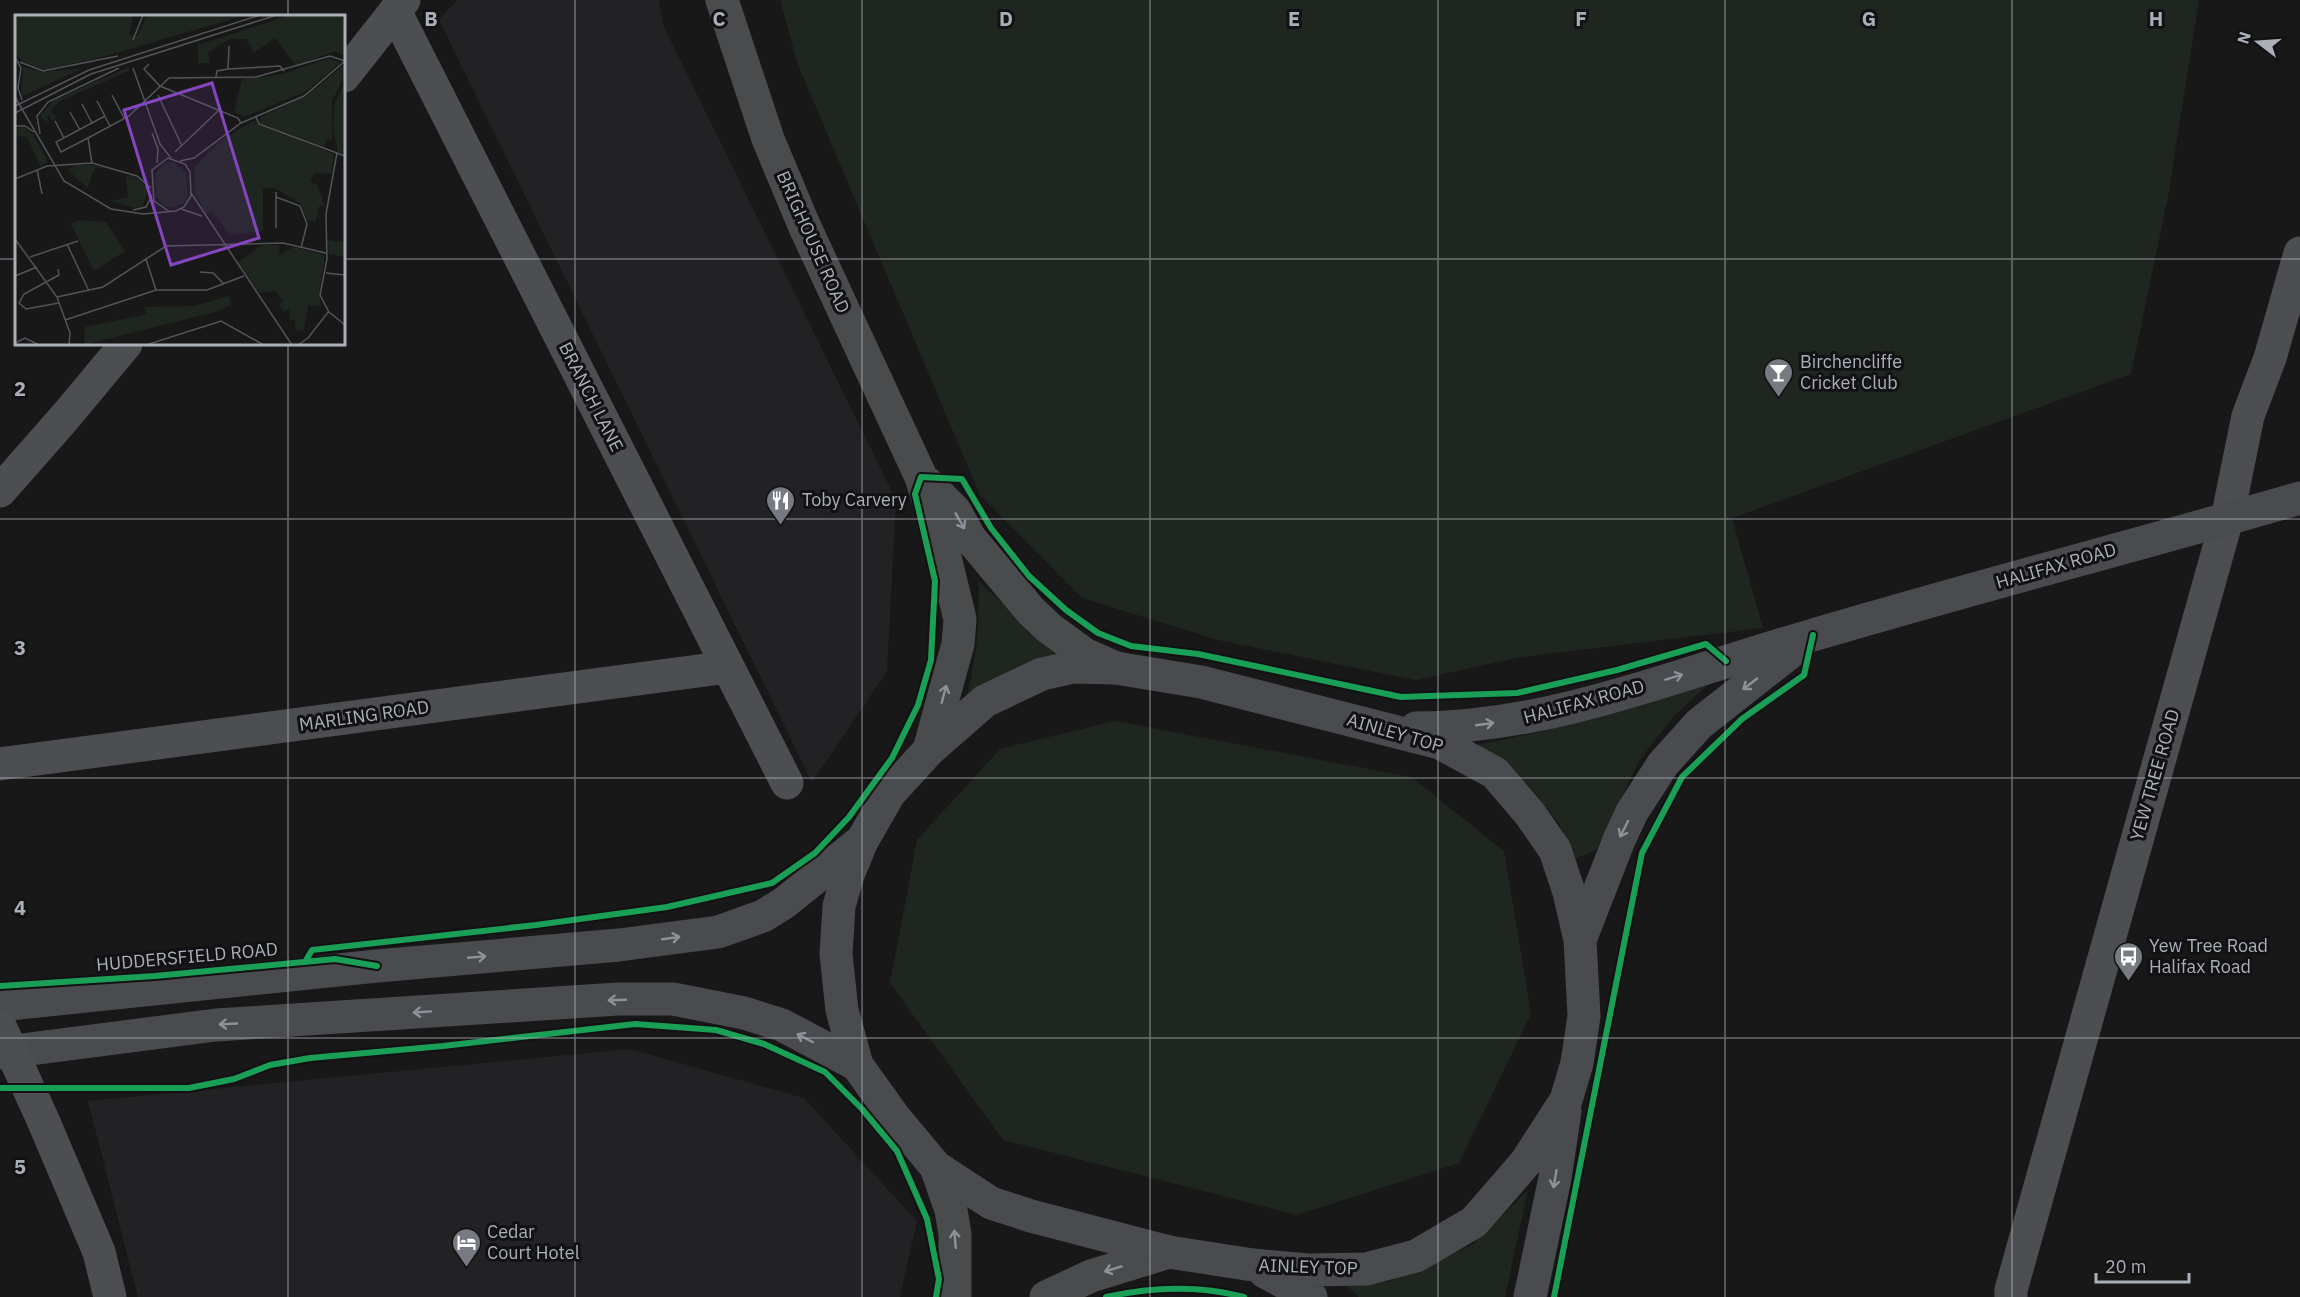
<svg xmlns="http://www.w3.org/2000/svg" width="2300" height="1297" font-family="'IBM Plex Sans',sans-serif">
<rect width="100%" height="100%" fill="#181818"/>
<path fill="#222224" d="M 457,0 L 659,0 L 663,25 L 896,500 L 887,671 L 812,782 L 439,20 Z
M 630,1049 L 804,1098 L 917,1221 L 900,1297 L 138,1297 L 88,1101 Z"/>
<path fill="#1f251f" d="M 780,0 L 2199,0 L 2168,197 L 2131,374 L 1732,518 L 1763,628 L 1521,657 L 1416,680 L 1218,640 L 1082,598 L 980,495 L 798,65 Z
M 978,581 L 1065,659 L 967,696 C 976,656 981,623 978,581 Z
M 1712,681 L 1673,717 L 1639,761 L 1596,850 L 1575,859 L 1558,822 L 1528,785 L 1477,745 L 1544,731 Z
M 1115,721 L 1411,777 L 1504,851 L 1531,1014 L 1459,1163 L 1297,1215 L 1003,1140 L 890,983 L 917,840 L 1000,749 Z
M 1528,1190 L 1505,1297 L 1359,1297 L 1346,1285 L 1390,1281 L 1472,1245 Z"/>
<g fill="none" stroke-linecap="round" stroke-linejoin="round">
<path stroke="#4d4e51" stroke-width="33" d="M 395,11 L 787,783
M 344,76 L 404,0
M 0,491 L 66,416 L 126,344
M 0,764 L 728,667
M 43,1120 L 99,1252 L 110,1297
M 2011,1297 L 2011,1290 L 2227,519 L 2248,416 L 2270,358 L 2300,253"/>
<path stroke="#4a4b4d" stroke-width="33" d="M 722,0 L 768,139 L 804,225 L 921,477 L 943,549 L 960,619 L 958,644 L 929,750
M 927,483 L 955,511 L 970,538 L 1031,611 L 1049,628 L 1086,655 L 1116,668
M 936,1167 L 951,1210 L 955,1234 L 955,1297
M 1046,1297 L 1091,1276 L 1169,1252"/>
<path stroke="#4a4b4e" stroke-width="33" d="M 1074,667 L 1116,668 L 1201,682 L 1440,743 L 1495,773 L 1530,814 L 1555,850 L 1569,892 L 1580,940 L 1584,1016 L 1577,1063 L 1566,1100 L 1526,1162 L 1474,1222 L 1416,1256 L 1366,1269 L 1308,1270 L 1253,1265 L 1169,1252 L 1031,1216 L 991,1203 L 936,1167 L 895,1118 L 857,1065 L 842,1010 L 836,954 L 839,906 L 848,875 L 862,841 L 889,794 L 929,750 L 985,701 L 1042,674 Z
M 1416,728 C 1552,728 1684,672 1813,635 C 1975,587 2138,545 2300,498
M 1580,940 L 1619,840 L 1632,812 L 1663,764 L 1699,724 L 1797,647
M 0,1005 L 377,966 L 619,945 L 718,932 L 763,916 L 784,903 L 860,842
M 0,1053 L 216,1025 L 618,999 L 673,999 L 744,1013 L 782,1025 L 857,1065
M 1265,1272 L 1311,1297
M 1530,1297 L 1555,1178 L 1565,1111"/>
<path stroke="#4d4e51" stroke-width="33" d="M 0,1026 L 43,1120"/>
<defs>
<path id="cycleway" d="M 305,962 L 312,950 L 536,925 L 667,907 L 772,883 L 815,853 L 849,817 L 892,758 L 918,705 L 931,660 L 935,581 L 915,494 L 921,477 L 962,479 L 991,528 L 1029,576 L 1066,610 L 1098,633 L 1131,646 L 1198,654 L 1401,697 L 1517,693 L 1617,670 L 1706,644 L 1726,661
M 0,986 L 155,976 L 335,959 L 377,966
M 0,1088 L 189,1088 L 234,1079 L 270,1065 L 310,1058 L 443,1046 L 635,1024 L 716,1030 L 764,1044 L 825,1072 L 862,1109 L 897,1151 L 927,1219 L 939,1279 L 936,1297
M 1106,1297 C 1152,1287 1198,1285 1244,1297
M 1554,1297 L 1642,853 L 1682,777 L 1742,719 L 1804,675 L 1813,635"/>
</defs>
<use href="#cycleway" stroke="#121214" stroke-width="10"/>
<use href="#cycleway" stroke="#1a9f57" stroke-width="6"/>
</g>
<defs><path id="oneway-shaft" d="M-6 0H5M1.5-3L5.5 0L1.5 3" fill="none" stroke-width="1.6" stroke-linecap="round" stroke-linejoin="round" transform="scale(1.5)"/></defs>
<g stroke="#8d9198">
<use href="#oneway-shaft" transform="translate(960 521) rotate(60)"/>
<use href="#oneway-shaft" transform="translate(1674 677) rotate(-17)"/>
<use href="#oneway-shaft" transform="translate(1750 684) rotate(142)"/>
<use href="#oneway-shaft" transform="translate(944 694) rotate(-75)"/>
<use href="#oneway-shaft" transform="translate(1485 724) rotate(-8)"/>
<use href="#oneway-shaft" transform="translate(1624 829) rotate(117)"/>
<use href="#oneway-shaft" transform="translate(671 938) rotate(-8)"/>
<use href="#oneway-shaft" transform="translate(477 957) rotate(-5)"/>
<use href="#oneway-shaft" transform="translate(617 1000) rotate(178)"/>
<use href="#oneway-shaft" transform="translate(422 1012) rotate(176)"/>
<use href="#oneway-shaft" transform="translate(228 1024) rotate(177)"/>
<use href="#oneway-shaft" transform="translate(805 1038) rotate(-152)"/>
<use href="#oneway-shaft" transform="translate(1555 1179) rotate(100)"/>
<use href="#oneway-shaft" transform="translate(955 1239) rotate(-95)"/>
<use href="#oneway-shaft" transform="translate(1113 1269) rotate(163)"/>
</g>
<path fill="none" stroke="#aaafb8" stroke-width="1.5" stroke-opacity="0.55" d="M 288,0 L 288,16M 575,0 L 575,1297M 862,0 L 862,1297M 1150,0 L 1150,1297M 1438,0 L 1438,1297M 1725,0 L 1725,1297M 2012,0 L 2012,1297M 0,259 L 16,259M 344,259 L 2300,259M 288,344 L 288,1297M 0,519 L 2300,519M 0,778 L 2300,778M 0,1038 L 2300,1038"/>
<defs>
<symbol id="bar-pin" viewBox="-11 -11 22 30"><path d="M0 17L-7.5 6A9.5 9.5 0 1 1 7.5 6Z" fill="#777a80" stroke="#121214"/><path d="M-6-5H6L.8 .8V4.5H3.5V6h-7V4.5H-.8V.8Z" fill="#fff"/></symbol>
<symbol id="restaurant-pin" viewBox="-11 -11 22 30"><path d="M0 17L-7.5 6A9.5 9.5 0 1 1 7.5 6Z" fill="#777a80" stroke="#121214"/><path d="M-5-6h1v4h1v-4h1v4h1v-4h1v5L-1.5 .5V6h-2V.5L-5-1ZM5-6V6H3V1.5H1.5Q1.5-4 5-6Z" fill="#fff"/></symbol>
<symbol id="bus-pin" viewBox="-11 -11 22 30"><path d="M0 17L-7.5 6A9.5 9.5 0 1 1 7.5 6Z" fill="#777a80" stroke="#121214"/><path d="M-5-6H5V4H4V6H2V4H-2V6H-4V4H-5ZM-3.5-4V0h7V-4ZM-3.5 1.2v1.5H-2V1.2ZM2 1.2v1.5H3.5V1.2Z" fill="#fff"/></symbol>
<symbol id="hotel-pin" viewBox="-11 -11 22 30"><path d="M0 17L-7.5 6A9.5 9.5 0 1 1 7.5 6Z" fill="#777a80" stroke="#121214"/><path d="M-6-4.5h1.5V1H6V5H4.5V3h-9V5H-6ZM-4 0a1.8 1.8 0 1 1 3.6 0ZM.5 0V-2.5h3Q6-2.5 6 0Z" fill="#fff"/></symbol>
</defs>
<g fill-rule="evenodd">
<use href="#bar-pin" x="1762" y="356" width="33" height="45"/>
<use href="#restaurant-pin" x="764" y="484" width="33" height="45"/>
<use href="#bus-pin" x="2112" y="940" width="33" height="45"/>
<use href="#hotel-pin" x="450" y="1226" width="33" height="45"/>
</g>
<g text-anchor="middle" stroke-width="6" stroke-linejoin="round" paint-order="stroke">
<g font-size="18" fill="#aaafb8" stroke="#121214">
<text transform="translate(813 242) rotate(66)" y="6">BRIGHOUSE ROAD</text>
<text transform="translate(591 397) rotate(63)" y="6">BRANCH LANE</text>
<text transform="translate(2056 566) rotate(-16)" y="6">HALIFAX ROAD</text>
<text transform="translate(1584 702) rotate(-15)" y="6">HALIFAX ROAD</text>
<text transform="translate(364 716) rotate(-8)" y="6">MARLING ROAD</text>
<text transform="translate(1395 733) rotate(16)" y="6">AINLEY TOP</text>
<text transform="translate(2155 775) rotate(-74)" y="6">YEW TREE ROAD</text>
<text transform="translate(187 957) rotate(-5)" y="6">HUDDERSFIELD ROAD</text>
<text transform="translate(1308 1267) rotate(2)" y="6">AINLEY TOP</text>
</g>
<g font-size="18" fill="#aaafb8" stroke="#121214" text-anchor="start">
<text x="1800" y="368">Birchencliffe<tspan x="1800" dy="21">Cricket Club</tspan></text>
<text x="802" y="506">Toby Carvery</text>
<text x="2149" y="952">Yew Tree Road<tspan x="2149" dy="21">Halifax Road</tspan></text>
<text x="487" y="1238">Cedar<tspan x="487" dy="21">Court Hotel</tspan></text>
</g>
</g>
<g transform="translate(15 15)">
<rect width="330" height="330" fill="#181818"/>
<path d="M 0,0 L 118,0 L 114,20 L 122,21 L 132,0 L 231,0 L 84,43 L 29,55 L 7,46 L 0,39 ZM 275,0 L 330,0 L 330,41 L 320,36 L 281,51 L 260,23 L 239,38 L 232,24 L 215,24 L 193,37 L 195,48 L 183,48 L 183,30 ZM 314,43 L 325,48 L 290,77 L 229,102 L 219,97 L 227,64 L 264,60 ZM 330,49 L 330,60 L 317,86 L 317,125 L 312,124 L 309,132 L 245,108 L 245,102 L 291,81 ZM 8,52 L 28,57 L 68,53 L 6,82 ZM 114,52 L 114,56 L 45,86 L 35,97 L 43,102 L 37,106 L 33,100 L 32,109 L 25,101 L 39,85 ZM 330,66 L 330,139 L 323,137 L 318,114 L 320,87 ZM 238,106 L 319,139 L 317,159 L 299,158 L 295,167 L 302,169 L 310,191 L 303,192 L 301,206 L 292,206 L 286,189 L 260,173 L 248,173 L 248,216 L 215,220 L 197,196 L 191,200 L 180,178 L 179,153 L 209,123 ZM 9,112 L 17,118 L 33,147 L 25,151 L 12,122 L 0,121 L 0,114 ZM 159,147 L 171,158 L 173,179 L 170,187 L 160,192 L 148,191 L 141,181 L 140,159 L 149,148 ZM 60,150 L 75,150 L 91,153 L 80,153 L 72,173 L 53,155 ZM 111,160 L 122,163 L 133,173 L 128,191 L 119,193 L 96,186 L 113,182 ZM 63,205 L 91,207 L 110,236 L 79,256 L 56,209 ZM 313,225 L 330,227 L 330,242 L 314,239 ZM 247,230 L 264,230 L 265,240 L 278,232 L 310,240 L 304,278 L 306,290 L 293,291 L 289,315 L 281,316 L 280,305 L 275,305 L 274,294 L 269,297 L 264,290 L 268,286 L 260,276 L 244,278 L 223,247 ZM 214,281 L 216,290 L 204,296 L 69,330 L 70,312 L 132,299 L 129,292 L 179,291 Z" fill="#1f251f"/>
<path fill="none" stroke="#525458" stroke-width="1.5" d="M 118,25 L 128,0M 0,42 L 6,53 L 3,73 L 7,85M 5,47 L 28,56 L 103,41M 134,49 L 129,54 L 145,71 L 223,103 L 226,108M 118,53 L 145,129 L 156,143M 213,54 L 214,31M 201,62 L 202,56 L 213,54 L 265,51 L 269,56M 97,80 L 109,103M 143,80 L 167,131M 0,82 L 49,166 L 96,194 L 128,199 L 161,196 L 169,192 L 176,181 L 175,157 L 170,149 L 153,143 L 137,155 L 139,186 L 155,197M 82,86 L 95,111M 67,89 L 77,108M 0,91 L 74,55 L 245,0M 55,97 L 65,115M 0,98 L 76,59 L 262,0M 241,102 L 244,109 L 330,141M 40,106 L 49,123M 0,111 L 10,111 L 19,117M 137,118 L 143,134 L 142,148M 25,119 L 22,101 L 33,87 L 104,53M 73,123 L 46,137 L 41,127 L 90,101M 160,137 L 204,95M 322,138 L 311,199 L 312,244 L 305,280 L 314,297 L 330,310M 165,146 L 179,143 L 226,108 L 289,81 L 330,46M 77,148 L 73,123 L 114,101 L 154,63 L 241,62 L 315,41 L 330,46M 22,154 L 27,179M 0,164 L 32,151 L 77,148 L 122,161 L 136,173M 176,178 L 277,330M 261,182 L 285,191 L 292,209 L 286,233M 166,194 L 187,201M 118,195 L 131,192 L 137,180M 261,213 L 261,177M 0,224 L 42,282 L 55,318 L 54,330M 52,229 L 74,276M 15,242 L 63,226M 131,244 L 141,275M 43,254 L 44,260 L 9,279 L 4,288 L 11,294 L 44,288M 185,257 L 198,258 L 209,269M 311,258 L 330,260M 0,261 L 22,252M 42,282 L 88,272 L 151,231 L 268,228 L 311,238M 50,305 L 141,275 L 192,275 L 229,261M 0,328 L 10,323 L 24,330M 131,330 L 206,306 L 249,330M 283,330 L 293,323 L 314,296"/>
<path fill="#8446be" fill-opacity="0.15" stroke="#8446be" stroke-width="3" d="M 197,68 L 244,223 L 156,250 L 109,95 Z"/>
<rect width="330" height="330" fill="none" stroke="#aaafb8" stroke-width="3"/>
</g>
<g font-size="20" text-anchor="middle" font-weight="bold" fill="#aaafb8" stroke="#121214" stroke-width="6" stroke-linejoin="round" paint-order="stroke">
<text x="431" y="26">B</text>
<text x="719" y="26">C</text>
<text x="1006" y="26">D</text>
<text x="1294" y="26">E</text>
<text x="1581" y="26">F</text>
<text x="1869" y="26">G</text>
<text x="2156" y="26">H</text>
<text x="20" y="396">2</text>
<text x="20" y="655">3</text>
<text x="20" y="915">4</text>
<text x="20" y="1174">5</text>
</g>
<g transform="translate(2258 42) rotate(287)" stroke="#121214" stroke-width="4.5" paint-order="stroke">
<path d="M0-4.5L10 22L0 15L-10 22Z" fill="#aaafb8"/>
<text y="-9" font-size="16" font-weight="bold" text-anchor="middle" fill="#aaafb8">N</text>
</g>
<path d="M2096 1273v9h93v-9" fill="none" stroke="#aaafb8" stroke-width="3"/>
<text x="2105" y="1273" font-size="18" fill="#aaafb8" stroke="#121214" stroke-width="4.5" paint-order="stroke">20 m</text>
</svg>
